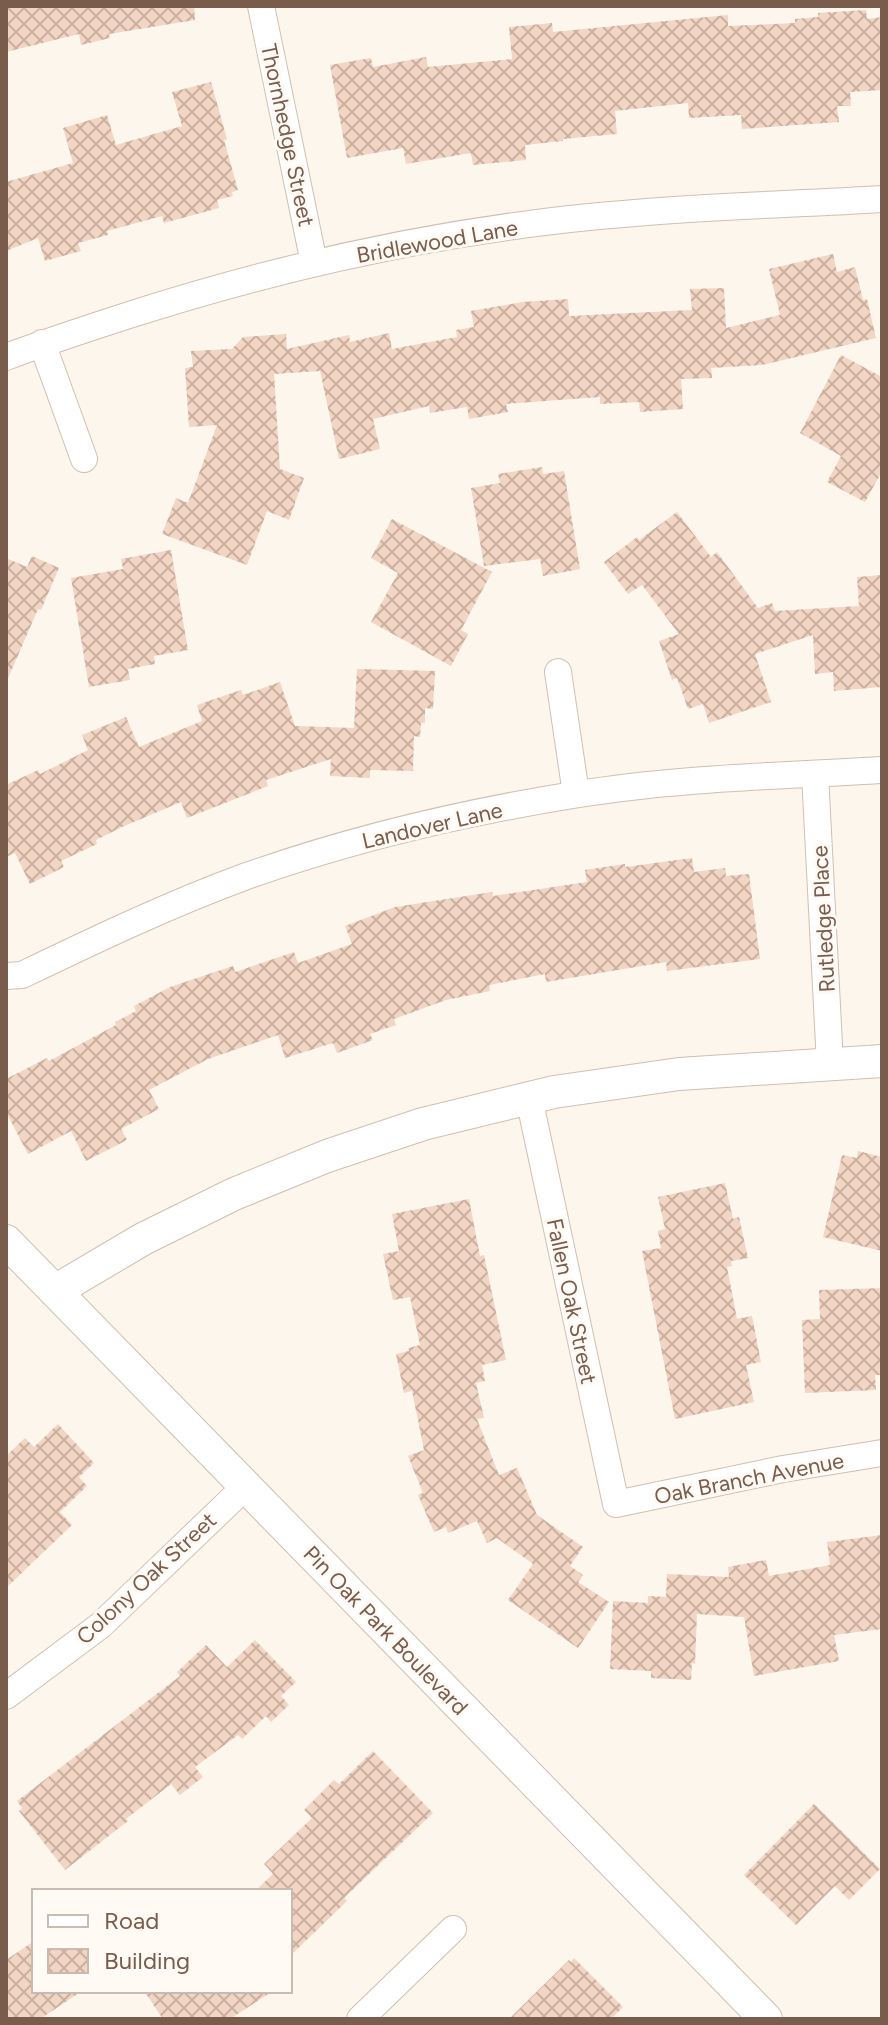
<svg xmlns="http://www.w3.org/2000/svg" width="888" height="2025" font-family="Figtree,sans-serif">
<defs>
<pattern id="building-cross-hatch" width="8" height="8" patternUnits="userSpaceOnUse" patternTransform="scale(2)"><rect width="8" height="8" fill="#f3d5c3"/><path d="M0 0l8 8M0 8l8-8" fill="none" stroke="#cab0a1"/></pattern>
</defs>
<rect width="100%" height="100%" fill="#fdf6ec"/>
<path fill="url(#building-cross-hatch)" d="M 6,6 L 194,6 L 195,20 L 109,34 L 110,38 L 81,45 L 79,34 L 6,52 Z
M 866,10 L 867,19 L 882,17 L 882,90 L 850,92 L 851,106 L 837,106 L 839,122 L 742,129 L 741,115 L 689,118 L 688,103 L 615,111 L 617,134 L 563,139 L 563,141 L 525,145 L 526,160 L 473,165 L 471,153 L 406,164 L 403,148 L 347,158 L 330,65 L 371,58 L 373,67 L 426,57 L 428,67 L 512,59 L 509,27 L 552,23 L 553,32 L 728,15 L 728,26 L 795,23 L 795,19 L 818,17 L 818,13 Z
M 211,82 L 227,139 L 224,140 L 238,190 L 232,192 L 233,196 L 217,200 L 219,208 L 164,223 L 162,216 L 107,231 L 108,235 L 78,243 L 81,251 L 45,261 L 38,238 L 6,251 L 6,182 L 73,163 L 63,128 L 107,115 L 116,145 L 182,126 L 172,92 Z
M 833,254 L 837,272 L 855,267 L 863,300 L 867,299 L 876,338 L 762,365 L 711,368 L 712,378 L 681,379 L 683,409 L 640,412 L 639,402 L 600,404 L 600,397 L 506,404 L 508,412 L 469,419 L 467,407 L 430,413 L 429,406 L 373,419 L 380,449 L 339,459 L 320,371 L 274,374 L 280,469 L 304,478 L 289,520 L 267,511 L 247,565 L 162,534 L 176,498 L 188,503 L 217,425 L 189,427 L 185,368 L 193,367 L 191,351 L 232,349 L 243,337 L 286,334 L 287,349 L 349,335 L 350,342 L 389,333 L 392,349 L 457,337 L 456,330 L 474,327 L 471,311 L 523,302 L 568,299 L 569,316 L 692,310 L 690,289 L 724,288 L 726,328 L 780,315 L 769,269 Z
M 841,355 L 882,377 L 882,471 L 865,502 L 827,482 L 841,456 L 800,433 Z
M 542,467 L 543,474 L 564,471 L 580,569 L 543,576 L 540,559 L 484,566 L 471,488 L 500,483 L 498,474 Z
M 677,512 L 711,557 L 717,552 L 758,608 L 772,603 L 775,611 L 859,606 L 857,577 L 882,575 L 882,687 L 834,691 L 833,672 L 815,674 L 813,635 L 755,654 L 771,702 L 709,723 L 703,704 L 688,709 L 677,678 L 672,680 L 659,641 L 679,634 L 642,585 L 628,594 L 604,562 L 637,537 L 639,540 Z
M 392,519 L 492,572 L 461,630 L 468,634 L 451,666 L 371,622 L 398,573 L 371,558 Z
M 171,550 L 188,650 L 154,656 L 155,664 L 128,669 L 130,680 L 89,687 L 71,578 L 123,569 L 121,559 Z
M 32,556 L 59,568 L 41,610 L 38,609 L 6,683 L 6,558 L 27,567 Z
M 357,669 L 435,671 L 433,709 L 425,708 L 425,723 L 421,723 L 420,737 L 414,736 L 413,771 L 370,770 L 370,778 L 330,776 L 331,759 L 266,780 L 268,786 L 187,818 L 181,802 L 122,827 L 96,840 L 97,844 L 61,861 L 64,867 L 30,884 L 15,853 L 6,857 L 6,785 L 38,770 L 40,774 L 88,750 L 82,735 L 126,717 L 139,747 L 202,721 L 197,705 L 241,690 L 243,695 L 280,682 L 295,726 L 354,728 Z
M 692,858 L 694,872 L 725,868 L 726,876 L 749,874 L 760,959 L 667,971 L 666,962 L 546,982 L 545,974 L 489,985 L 490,991 L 446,1000 L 394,1019 L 396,1025 L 370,1034 L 373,1040 L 337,1053 L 333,1043 L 285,1058 L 278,1035 L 208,1059 L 149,1090 L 159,1109 L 121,1129 L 127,1140 L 86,1161 L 71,1131 L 28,1154 L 6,1112 L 6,1079 L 47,1058 L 49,1061 L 116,1025 L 115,1022 L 136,1011 L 134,1006 L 170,987 L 233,966 L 235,972 L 294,952 L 298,963 L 352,944 L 345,926 L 395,907 L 492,892 L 493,896 L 587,882 L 585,870 L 625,864 L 625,867 Z
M 858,1151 L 882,1157 L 882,1251 L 823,1237 L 842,1155 L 857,1158 Z
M 725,1183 L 733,1219 L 739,1217 L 748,1258 L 731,1261 L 732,1266 L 727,1267 L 737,1319 L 752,1316 L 761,1362 L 746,1365 L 754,1402 L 675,1419 L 642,1251 L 661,1248 L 658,1231 L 665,1229 L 658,1197 Z
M 469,1199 L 480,1256 L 484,1255 L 506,1360 L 482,1365 L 485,1381 L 476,1383 L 484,1418 L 477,1419 L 499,1475 L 517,1468 L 537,1515 L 583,1547 L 570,1566 L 583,1575 L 578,1582 L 609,1602 L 578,1648 L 508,1600 L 533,1564 L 497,1538 L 487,1543 L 477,1521 L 448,1533 L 446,1527 L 434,1532 L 418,1495 L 423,1493 L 408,1456 L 424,1450 L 412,1391 L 404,1393 L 396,1354 L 409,1351 L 408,1348 L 420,1345 L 410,1297 L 393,1300 L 383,1254 L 399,1251 L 392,1214 Z
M 882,1288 L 882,1375 L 875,1375 L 876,1390 L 805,1393 L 802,1320 L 820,1319 L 819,1290 Z
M 58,1424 L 94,1463 L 79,1477 L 87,1486 L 60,1512 L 72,1525 L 6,1588 L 6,1456 L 25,1438 L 34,1447 Z
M 882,1535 L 882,1629 L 834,1635 L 839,1661 L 754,1676 L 744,1617 L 697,1614 L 695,1664 L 692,1663 L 691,1680 L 651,1678 L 651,1671 L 610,1669 L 613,1601 L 648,1603 L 648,1596 L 666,1597 L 667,1574 L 729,1577 L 728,1567 L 766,1560 L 769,1576 L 830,1565 L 827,1542 Z
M 255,1640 L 296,1682 L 281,1696 L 289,1705 L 271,1722 L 266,1716 L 242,1739 L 238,1735 L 195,1767 L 203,1777 L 180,1795 L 171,1784 L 126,1819 L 128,1821 L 65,1870 L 19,1811 L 22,1808 L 17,1801 L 180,1676 L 177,1672 L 206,1645 L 227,1667 Z
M 373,1751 L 433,1813 L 344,1898 L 347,1901 L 290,1956 L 290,1891 L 255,1891 L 273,1874 L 264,1864 L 312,1818 L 304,1810 L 334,1780 L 339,1784 Z
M 814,1804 L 880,1869 L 849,1900 L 835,1886 L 796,1925 L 744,1875 Z
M 34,1941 L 34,1991 L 82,1991 L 40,2019 L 6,2019 L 6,1960 Z
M 574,1958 L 623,2007 L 611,2019 L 509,2019 L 569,1960 L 571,1962 Z
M 144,1991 L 273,1991 L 230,2019 L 163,2019 Z"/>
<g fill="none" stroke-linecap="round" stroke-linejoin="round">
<defs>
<path id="minor" d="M 261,6 L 314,263
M 42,343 L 84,459
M 6,357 C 46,342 86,329 126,316 C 291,263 462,226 635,213 C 717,206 800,204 882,199
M 558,672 L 576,794
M 815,774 L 830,1064
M 6,976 L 22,975 C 95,940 168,905 244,877 C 351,839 462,813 573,795 C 675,778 779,776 882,770
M 529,1098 L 616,1504 L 783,1469 L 882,1453
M 6,1696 L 101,1625 L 246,1486
M 360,2019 L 453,1929"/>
<path id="tertiary" d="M 6,1241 L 766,2019
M 55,1291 L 143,1239 L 234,1194 L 327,1156 L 423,1124 L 554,1092 L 679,1074 L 882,1061"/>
</defs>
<use href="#minor" stroke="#d1beb0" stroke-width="28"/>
<use href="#tertiary" stroke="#d1beb0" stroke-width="34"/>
<use href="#minor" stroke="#fff" stroke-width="26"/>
<use href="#tertiary" stroke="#fff" stroke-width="32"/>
</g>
<g text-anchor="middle" stroke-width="6" stroke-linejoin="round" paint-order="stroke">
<g font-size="22" fill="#7a5c4d" stroke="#fffaf3">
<text transform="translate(288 135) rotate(78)" y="8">Thornhedge Street</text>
<text transform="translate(437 241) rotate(-10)" y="8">Bridlewood Lane</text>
<text transform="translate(432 825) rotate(-13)" y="8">Landover Lane</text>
<text transform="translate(823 919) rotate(-93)" y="8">Rutledge Place</text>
<text transform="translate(572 1301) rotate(78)" y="8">Fallen Oak Street</text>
<text transform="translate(749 1478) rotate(-11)" y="8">Oak Branch Avenue</text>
<text transform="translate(146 1578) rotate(-43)" y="8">Colony Oak Street</text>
<text transform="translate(386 1630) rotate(46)" y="8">Pin Oak Park Boulevard</text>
</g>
</g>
<rect width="888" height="2025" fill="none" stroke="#7a5c4d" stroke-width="16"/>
<rect x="32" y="1889" width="260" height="104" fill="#fffaf3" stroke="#cabbb1" stroke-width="2"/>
<rect x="48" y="1915" width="40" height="12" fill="#ffffff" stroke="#cabbb1" stroke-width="2"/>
<text x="104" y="1929" font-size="24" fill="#7a5c4d">Road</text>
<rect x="48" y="1949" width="40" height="24" fill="url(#building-cross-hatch)" stroke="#cabbb1" stroke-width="2"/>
<text x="104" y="1969" font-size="24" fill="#7a5c4d">Building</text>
</svg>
